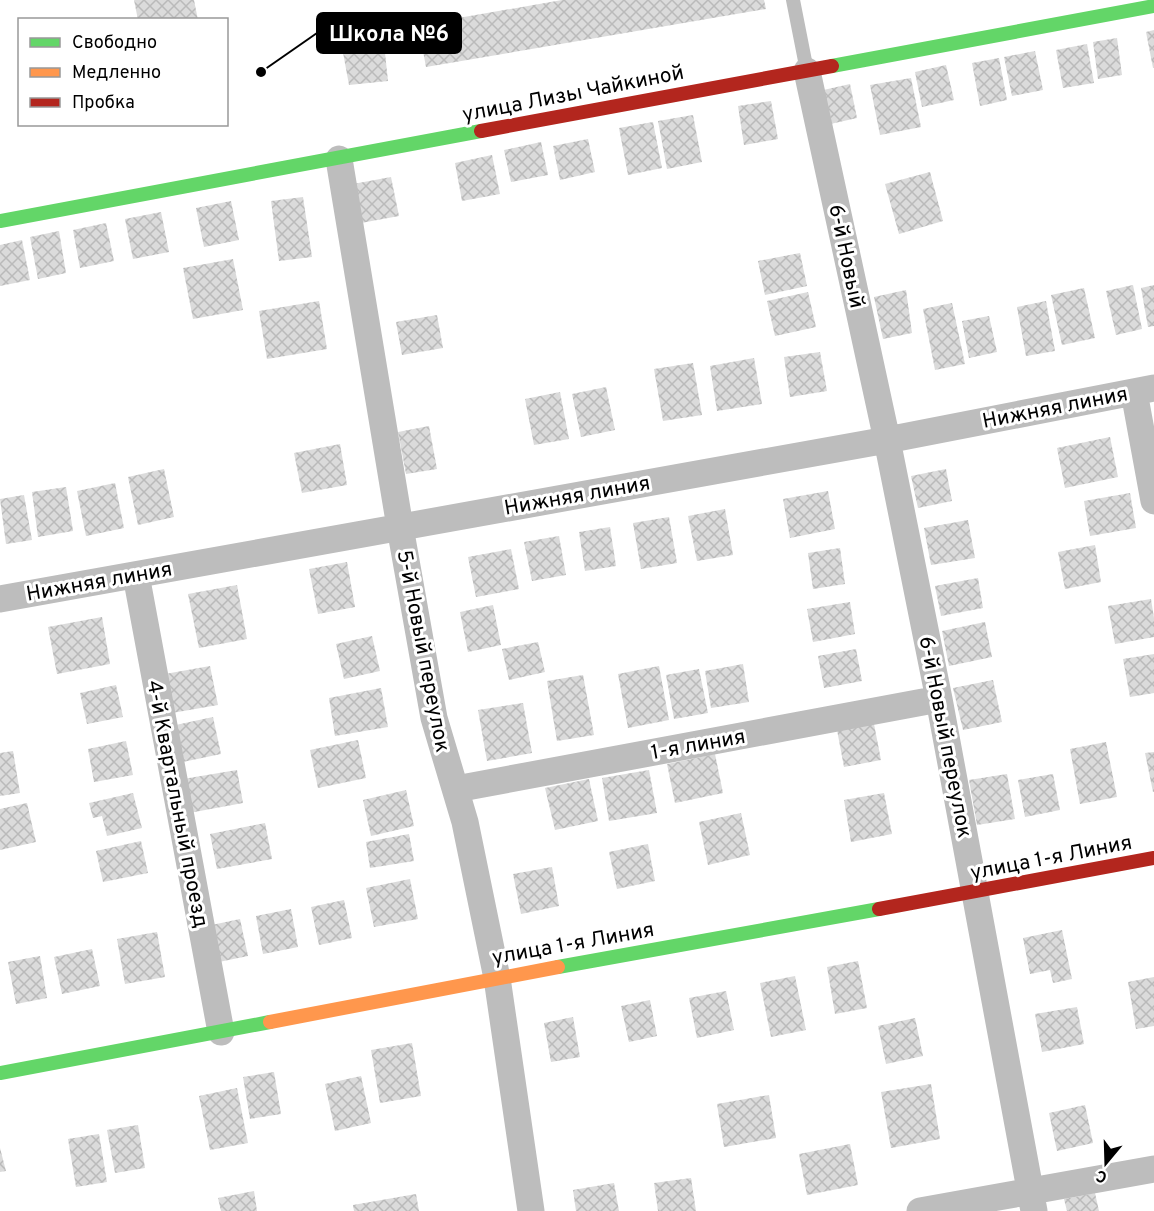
<svg xmlns="http://www.w3.org/2000/svg" width="1154" height="1211" font-family="Overpass,sans-serif">
<defs>
<pattern id="building-cross-hatch" width="8" height="8" patternUnits="userSpaceOnUse" patternTransform="scale(1.5)"><rect width="8" height="8" fill="#dbdbdb"/><path d="M0 0l8 8M0 8l8-8" fill="none" stroke="#bababa"/></pattern>
</defs>
<rect width="100%" height="100%" fill="#fff"/>
<path fill="url(#building-cross-hatch)" d="M 134,0 L 194,0 L 198,20 L 138,20 Z
M 562,0 L 764,0 L 766,9 L 426,67 L 418,25 Z
M 382,25 L 388,81 L 349,85 L 339,31 Z
M 1154,30 L 1154,68 L 1153,68 L 1146,32 Z
M 1117,38 L 1122,75 L 1098,79 L 1093,42 Z
M 1087,44 L 1094,83 L 1063,88 L 1056,50 Z
M 1035,51 L 1043,90 L 1012,96 L 1004,57 Z
M 999,58 L 1007,100 L 980,106 L 972,63 Z
M 946,65 L 954,100 L 922,107 L 915,72 Z
M 911,78 L 921,127 L 880,135 L 870,85 Z
M 850,84 L 857,118 L 826,125 L 819,91 Z
M 771,101 L 778,139 L 744,145 L 738,106 Z
M 693,115 L 702,162 L 667,169 L 658,121 Z
M 653,122 L 662,168 L 628,175 L 619,128 Z
M 588,139 L 595,172 L 560,180 L 553,146 Z
M 541,142 L 548,175 L 511,182 L 504,150 Z
M 492,155 L 500,194 L 462,201 L 455,163 Z
M 930,172 L 943,221 L 899,234 L 885,184 Z
M 391,177 L 399,216 L 361,223 L 353,184 Z
M 303,197 L 312,257 L 279,261 L 271,201 Z
M 231,201 L 239,240 L 204,247 L 196,208 Z
M 161,212 L 169,252 L 133,259 L 125,219 Z
M 106,223 L 114,261 L 80,268 L 73,230 Z
M 59,231 L 66,273 L 38,279 L 30,237 Z
M 22,240 L 30,280 L 0,286 L 0,245 Z
M 800,253 L 807,286 L 765,295 L 758,261 Z
M 233,259 L 243,310 L 193,319 L 183,268 Z
M 1133,285 L 1142,329 L 1116,335 L 1106,291 Z
M 1154,285 L 1154,326 L 1148,327 L 1141,288 Z
M 1084,288 L 1095,338 L 1062,345 L 1051,295 Z
M 906,290 L 912,333 L 883,339 L 874,297 Z
M 808,292 L 816,327 L 775,336 L 767,301 Z
M 319,301 L 327,349 L 267,359 L 259,311 Z
M 1046,301 L 1055,351 L 1026,356 L 1017,307 Z
M 952,303 L 965,364 L 935,370 L 923,309 Z
M 437,315 L 443,348 L 402,355 L 396,322 Z
M 989,316 L 997,352 L 969,358 L 962,321 Z
M 820,352 L 827,391 L 790,397 L 784,357 Z
M 754,358 L 762,404 L 717,411 L 710,366 Z
M 693,363 L 702,415 L 663,421 L 654,369 Z
M 606,387 L 615,430 L 581,437 L 572,394 Z
M 560,392 L 569,439 L 534,445 L 525,399 Z
M 429,426 L 437,469 L 406,474 L 398,432 Z
M 1110,437 L 1118,477 L 1065,488 L 1057,448 Z
M 340,444 L 347,485 L 302,493 L 294,453 Z
M 164,469 L 174,517 L 138,525 L 128,477 Z
M 946,469 L 952,501 L 918,508 L 911,476 Z
M 115,483 L 124,528 L 86,536 L 77,491 Z
M 66,487 L 73,531 L 38,537 L 32,492 Z
M 828,491 L 835,529 L 790,538 L 783,499 Z
M 1130,493 L 1136,528 L 1090,536 L 1084,501 Z
M 24,495 L 32,540 L 6,544 L 0,499 Z
M 725,509 L 733,555 L 697,561 L 688,516 Z
M 669,517 L 677,563 L 641,569 L 633,523 Z
M 968,520 L 975,558 L 931,565 L 924,528 Z
M 610,527 L 616,566 L 585,571 L 579,532 Z
M 559,536 L 566,575 L 532,581 L 524,542 Z
M 1095,545 L 1101,582 L 1065,589 L 1058,552 Z
M 840,548 L 845,584 L 813,589 L 808,553 Z
M 511,549 L 519,589 L 476,597 L 468,557 Z
M 347,562 L 355,607 L 318,614 L 309,569 Z
M 978,578 L 983,608 L 941,616 L 935,586 Z
M 237,585 L 247,639 L 199,648 L 188,594 Z
M 1151,599 L 1154,618 L 1154,637 L 1115,644 L 1108,606 Z
M 850,602 L 855,634 L 813,642 L 807,609 Z
M 493,605 L 501,645 L 468,652 L 460,612 Z
M 102,617 L 110,664 L 57,674 L 48,627 Z
M 985,622 L 992,657 L 949,666 L 942,631 Z
M 372,636 L 380,671 L 344,679 L 336,644 Z
M 538,642 L 545,672 L 509,680 L 502,649 Z
M 856,649 L 862,681 L 824,688 L 818,656 Z
M 1154,654 L 1154,693 L 1130,697 L 1123,659 Z
M 743,664 L 749,702 L 711,708 L 705,671 Z
M 210,666 L 218,705 L 172,713 L 165,674 Z
M 659,666 L 669,720 L 628,728 L 618,674 Z
M 699,669 L 708,713 L 674,719 L 666,675 Z
M 583,675 L 594,735 L 557,741 L 547,681 Z
M 993,680 L 1002,722 L 963,730 L 953,688 Z
M 116,685 L 123,717 L 87,724 L 80,693 Z
M 381,688 L 388,727 L 335,736 L 329,698 Z
M 523,703 L 532,753 L 487,761 L 478,710 Z
M 213,717 L 221,754 L 178,763 L 171,726 Z
M 874,724 L 881,760 L 844,767 L 837,730 Z
M 358,740 L 366,778 L 318,788 L 310,750 Z
M 126,741 L 133,775 L 94,782 L 88,749 Z
M 1106,742 L 1117,797 L 1080,804 L 1070,749 Z
M 13,751 L 20,793 L 0,796 L 0,753 Z
M 1154,752 L 1154,792 L 1153,792 L 1145,753 Z
M 715,754 L 723,793 L 675,803 L 667,764 Z
M 237,770 L 243,803 L 189,813 L 183,779 Z
M 649,770 L 657,813 L 609,821 L 602,778 Z
M 1007,774 L 1015,819 L 977,825 L 969,780 Z
M 1053,774 L 1060,810 L 1025,817 L 1018,780 Z
M 589,779 L 598,821 L 555,830 L 545,788 Z
M 406,790 L 414,826 L 371,836 L 363,800 Z
M 133,793 L 142,828 L 107,836 L 102,816 L 93,818 L 89,803 Z
M 884,793 L 892,834 L 851,842 L 844,800 Z
M 27,803 L 36,842 L 0,850 L 0,809 Z
M 741,813 L 750,855 L 708,865 L 699,822 Z
M 265,823 L 272,859 L 217,869 L 210,834 Z
M 409,834 L 414,861 L 370,868 L 366,842 Z
M 141,841 L 148,873 L 103,882 L 96,851 Z
M 648,844 L 655,881 L 617,889 L 609,852 Z
M 552,867 L 559,906 L 521,914 L 513,874 Z
M 410,879 L 418,919 L 374,927 L 366,888 Z
M 344,900 L 352,938 L 319,945 L 311,907 Z
M 291,909 L 298,947 L 263,954 L 256,916 Z
M 240,919 L 248,956 L 214,963 L 207,926 Z
M 1062,930 L 1072,979 L 1053,983 L 1050,970 L 1030,974 L 1023,938 Z
M 157,932 L 165,977 L 125,984 L 117,939 Z
M 92,949 L 100,986 L 62,994 L 54,957 Z
M 40,956 L 47,998 L 16,1004 L 8,962 Z
M 858,961 L 867,1008 L 835,1014 L 827,967 Z
M 795,976 L 806,1030 L 771,1037 L 760,983 Z
M 1154,977 L 1154,1026 L 1136,1029 L 1128,982 Z
M 726,991 L 734,1030 L 697,1038 L 689,998 Z
M 650,1000 L 657,1036 L 629,1042 L 621,1006 Z
M 1077,1007 L 1084,1044 L 1042,1052 L 1035,1014 Z
M 573,1017 L 580,1057 L 551,1062 L 544,1023 Z
M 915,1018 L 923,1056 L 886,1064 L 878,1026 Z
M 412,1043 L 421,1096 L 380,1103 L 371,1050 Z
M 274,1072 L 281,1114 L 250,1119 L 243,1077 Z
M 361,1076 L 371,1123 L 335,1131 L 325,1084 Z
M 931,1084 L 940,1139 L 891,1148 L 881,1092 Z
M 237,1088 L 248,1143 L 210,1150 L 199,1096 Z
M 769,1095 L 776,1138 L 724,1147 L 717,1104 Z
M 1085,1105 L 1093,1143 L 1057,1151 L 1049,1113 Z
M 138,1125 L 145,1168 L 115,1173 L 107,1130 Z
M 99,1134 L 107,1182 L 76,1187 L 68,1139 Z
M 850,1144 L 858,1185 L 807,1195 L 799,1154 Z
M 0,1148 L 6,1171 L 0,1172 Z
M 691,1178 L 696,1211 L 658,1211 L 654,1183 Z
M 614,1183 L 619,1211 L 576,1211 L 573,1190 Z
M 254,1191 L 257,1211 L 221,1211 L 218,1198 Z
M 1095,1193 L 1099,1211 L 1067,1211 L 1064,1199 Z
M 416,1194 L 419,1211 L 354,1211 L 353,1205 Z"/>
<g fill="none" stroke-linecap="round" stroke-linejoin="round">
<path stroke="#bdbdbd" stroke-width="14" d="M 793,0 L 807,71"/>
<path stroke="#bdbdbd" stroke-width="27" d="M 807,71 L 887,440 L 939,699 L 1034,1211
M 339,159 L 400,527 L 434,718 L 465,822 L 497,978 L 531,1211
M 1134,392 L 1154,501
M 136,575 L 221,1032
M 0,599 L 887,440 L 1154,388
M 456,789 L 939,699
M 920,1211 L 1154,1169"/>
<path stroke="#63d668" stroke-width="14" d="M 832,66 L 1154,6
M 0,221 L 481,131
M 558,967 L 879,909
M 0,1073 L 270,1022"/>
<path stroke="#ff974d" stroke-width="14" d="M 270,1022 L 558,967"/>
<path stroke="#b3261e" stroke-width="14" d="M 481,131 L 832,66
M 879,909 L 1154,858"/>
</g>
<g text-anchor="middle" stroke-width="6" stroke-linejoin="round" paint-order="stroke">
<g font-size="21" fill="#000" stroke="#fff">
<text transform="translate(573 93) rotate(-11)" y="7">улица Лизы Чайкиной</text>
<text transform="translate(847 256) rotate(78)" y="7">6-й Новый</text>
<text transform="translate(1055 407) rotate(-11)" y="7">Нижняя линия</text>
<text transform="translate(577 495) rotate(-10)" y="7">Нижняя линия</text>
<text transform="translate(99 581) rotate(-10)" y="7">Нижняя линия</text>
<text transform="translate(424 651) rotate(79)" y="7">5-й Новый переулок</text>
<text transform="translate(946 737) rotate(79)" y="7">6-й Новый переулок</text>
<text transform="translate(698 744) rotate(-10)" y="7">1-я линия</text>
<text transform="translate(178 804) rotate(79)" y="7">4-й Квартальный проезд</text>
<text transform="translate(1051 857) rotate(-11)" y="7">улица 1-я Линия</text>
<text transform="translate(573 943) rotate(-10)" y="7">улица 1-я Линия</text>
</g>
</g>
<path fill="none" stroke="#000" stroke-width="2" d="M261 72L317 33"/>
<circle fill="#000" stroke="#fff" stroke-width="2" cx="261" cy="72" r="6"/>
<rect fill="#000" stroke="#000" stroke-width="2" x="317" y="13" width="144" height="40" rx="6"/>
<g font-size="22" text-anchor="middle" font-weight="bold" fill="#fff">
<text x="389" y="41">Школа №6</text>
</g>
<rect x="18" y="18" width="210" height="108" fill="#ffffff" stroke="#999999" stroke-width="1.5"/>
<rect x="30" y="38" width="30" height="9" fill="#63d668" stroke="#999999" stroke-width="1.5"/>
<text x="72" y="48" font-size="18" fill="#000000">Свободно</text>
<rect x="30" y="68" width="30" height="9" fill="#ff974d" stroke="#999999" stroke-width="1.5"/>
<text x="72" y="78" font-size="18" fill="#000000">Медленно</text>
<rect x="30" y="98" width="30" height="9" fill="#b3261e" stroke="#999999" stroke-width="1.5"/>
<text x="72" y="108" font-size="18" fill="#000000">Пробка</text>
<g transform="translate(1106 1163) rotate(199)" stroke="#ffffff" stroke-width="4.5" paint-order="stroke">
<path d="M0-4.5L10 22L0 15L-10 22Z" fill="#000000"/>
<text y="-9" font-size="16" font-weight="bold" text-anchor="middle" fill="#000000">С</text>
</g>
</svg>
